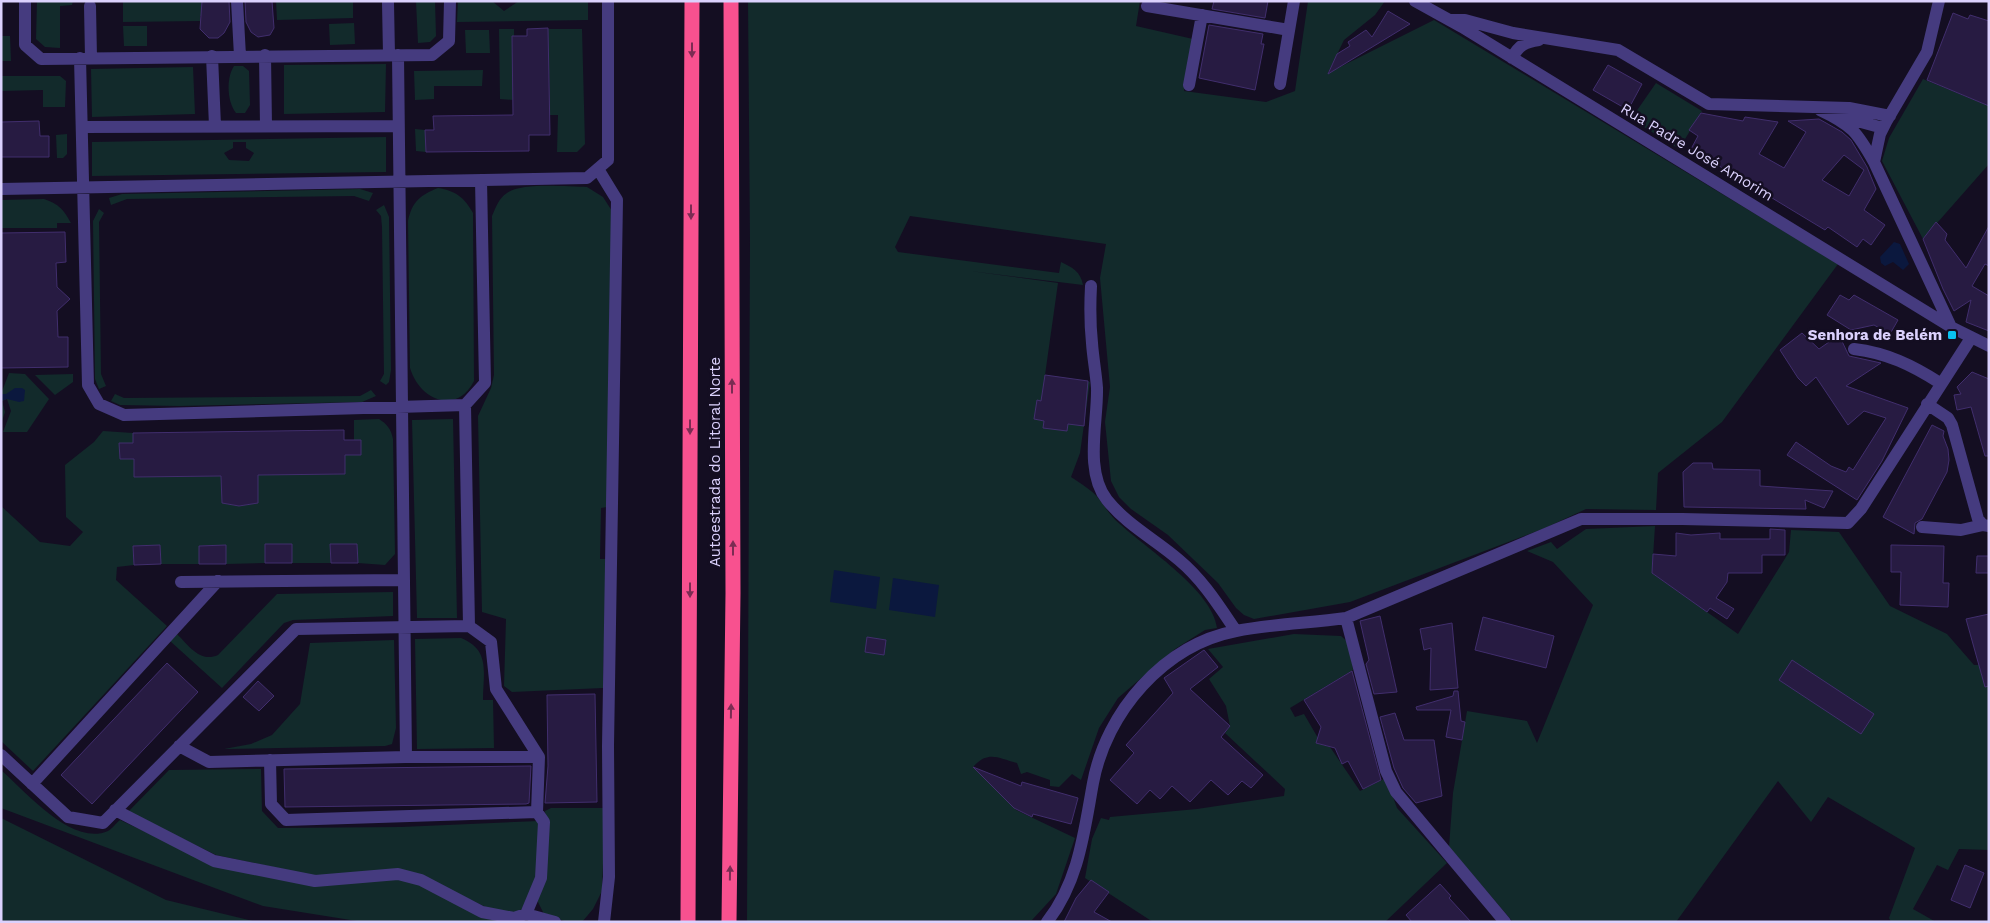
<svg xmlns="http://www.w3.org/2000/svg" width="1990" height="923" font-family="'Work Sans',sans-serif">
<rect width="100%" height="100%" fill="#140e22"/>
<path fill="#122a2b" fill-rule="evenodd" d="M 37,1 L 73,1 L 72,5 L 60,6 L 60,48 L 45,47 L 36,39 Z
M 123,1 L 202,1 L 203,16 L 200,16 L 200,21 L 123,22 Z
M 276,1 L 353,1 L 353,18 L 277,20 Z
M 416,1 L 435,1 L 436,36 L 430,42 L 418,43 Z
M 458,1 L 492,1 L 504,11 L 519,1 L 588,1 L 588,20 L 457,22 Z
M 748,1 L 1140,1 L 1136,26 L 1193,39 L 1184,91 L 1266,102 L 1295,91 L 1308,1 L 1385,1 L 1375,15 L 1344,40 L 1328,73 L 1434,20 L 1838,264 L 1722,422 L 1658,473 L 1656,510 L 1586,509 L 1545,528 L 1350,602 L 1254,619 L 1244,615 L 1236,608 L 1218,583 L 1168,535 L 1131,509 L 1119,497 L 1111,481 L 1105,422 L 1110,387 L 1100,278 L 1106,244 L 910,216 L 895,247 L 898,252 L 1059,273 L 1061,262 C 1072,267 1081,272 1083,285 L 970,271 L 1058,283 L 1045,375 L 1090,382 L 1080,453 L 1071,477 C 1080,483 1092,490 1099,499 C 1106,508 1111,517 1121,525 C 1147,549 1213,591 1217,628 L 1205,630 L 1175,649 L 1118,698 L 1099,728 L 1081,780 L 1072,774 L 1059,787 L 1050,786 L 1050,780 L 1027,772 L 1021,774 L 1017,763 C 998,758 988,750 973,767 L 1016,810 L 1075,838 L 1056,894 L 1032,920 L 747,922 L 750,242 Z
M 354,23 L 355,44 L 330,45 L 329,24 Z
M 123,26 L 147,26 L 147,46 L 124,46 Z
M 499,29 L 514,29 L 514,36 L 512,37 L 513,100 L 500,99 Z
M 548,29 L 582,29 L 585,144 L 577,152 L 557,152 L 558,115 L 550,115 Z
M 465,30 L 489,30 L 490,53 L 466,53 Z
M 1,36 L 10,36 L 11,61 L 1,61 Z
M 386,64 L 385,112 L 284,114 L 284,65 Z
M 234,66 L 243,66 L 249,71 L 250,105 L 245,113 L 236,113 C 227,102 226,78 234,66 Z
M 193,67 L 195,114 L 92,117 L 91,69 Z
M 483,70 L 482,86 L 434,86 L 434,99 L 415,100 L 414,71 Z
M 1,76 L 60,76 L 66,81 L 65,107 L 43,107 L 43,90 L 1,91 Z
M 1923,79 L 1989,106 L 1989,164 L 1923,239 L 1882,161 L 1889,138 Z
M 1656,83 L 1702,111 L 1679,149 L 1631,119 Z
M 415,129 L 425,130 L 426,152 L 416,151 Z
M 67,134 L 67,154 L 63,158 L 57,158 L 56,135 Z
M 386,137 L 386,172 L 92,176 L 92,142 ZM 233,142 L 246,142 L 246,148 L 254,153 L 249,161 L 229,160 L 224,153 L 233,148 Z
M 587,187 L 603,197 L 612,211 L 607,507 L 601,508 L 600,559 L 606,559 L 603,688 L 512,692 L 504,686 L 506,619 L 482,612 L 478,416 L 491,388 L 494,375 L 492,216 C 496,207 499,198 507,193 C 522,182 568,187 587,187 Z
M 438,188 C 456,191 464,197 473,213 L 474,381 C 457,415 420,401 410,368 L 408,221 C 412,202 420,195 438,188 Z
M 360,189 L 373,193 L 369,201 L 354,196 L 127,199 L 111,205 L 109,198 L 122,194 Z
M 44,199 C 59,204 64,210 71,223 L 57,223 L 57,228 L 1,228 L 1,200 Z
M 384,205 L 389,217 L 391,370 L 389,382 L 386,385 L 380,381 L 384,374 L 382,227 L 381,216 L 376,210 Z
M 99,209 L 104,213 L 99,222 L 101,374 L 106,386 L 99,389 L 95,379 L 93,221 Z
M 9,373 L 25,374 L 49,399 L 27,432 L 3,432 L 11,411 L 7,399 L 2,401 L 5,412 L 1,424 L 1,394 Z
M 73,374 L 73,382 L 55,395 L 35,375 Z
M 371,390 L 376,396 L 362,402 L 179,406 L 120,405 L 111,401 L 115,394 L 124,398 L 360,396 Z
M 379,419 C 387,424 391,429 393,439 L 395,554 L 385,565 L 358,563 L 357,544 L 330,544 L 331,563 L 292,563 L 291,544 L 265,544 L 265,563 L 226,564 L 226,545 L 199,546 L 199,564 L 161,564 L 160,545 L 133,546 L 134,565 L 117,567 L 116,580 L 167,626 L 33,771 L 1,741 L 1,506 L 40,542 L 70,546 L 83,532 L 66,517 L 65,465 L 94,442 L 103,431 L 133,433 L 133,443 L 119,443 L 120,459 L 134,459 L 134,477 L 221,476 L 222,503 L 239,506 L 258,502 L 258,475 L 345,474 L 345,455 L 361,454 L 361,440 L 354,440 L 354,420 Z
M 453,419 L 457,618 L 417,618 L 412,420 Z
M 1655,526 L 1652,573 L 1738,634 L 1789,552 L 1791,530 L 1839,532 L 1890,606 L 1947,634 L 1974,665 L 1989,665 L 1989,850 L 1959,849 L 1948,870 L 1937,865 L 1913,909 L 1936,922 L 1891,922 L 1889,918 L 1915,848 L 1828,797 L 1811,822 L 1778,781 L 1676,922 L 1513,922 L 1449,847 L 1453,793 L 1467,711 L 1527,721 L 1537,743 L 1593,605 L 1553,562 L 1527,551 L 1551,542 L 1557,549 L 1586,529 Z
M 393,592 L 393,616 L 293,620 L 284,623 L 222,688 L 170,641 L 177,634 C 189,646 200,663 218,655 L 277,594 Z
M 1294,634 L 1341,636 L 1349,643 L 1353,670 L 1290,708 L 1295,717 L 1304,714 L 1318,738 L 1316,743 L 1330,747 L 1360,791 L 1386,778 L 1397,808 L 1447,863 L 1385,922 L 1153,922 L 1085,878 L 1092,839 L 1101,818 L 1109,820 L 1110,817 L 1197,809 L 1284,796 L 1285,789 L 1225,733 L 1230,726 L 1226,706 L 1209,679 L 1223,667 L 1208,649 Z
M 461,638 C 491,650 483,673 483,700 L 493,700 L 494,748 L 417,749 L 415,639 Z
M 394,640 L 396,728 L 392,744 L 385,746 L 224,749 L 251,744 L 272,735 L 300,704 L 310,643 Z
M 261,769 L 262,811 L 278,828 L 401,827 L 539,821 L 538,873 L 523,909 L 511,914 L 490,909 L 425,878 L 311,875 L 216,855 L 128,812 L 169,770 Z
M 1,770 C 25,791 72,847 108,831 C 112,829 116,823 120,820 L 213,864 L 252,874 L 398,878 L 426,886 L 507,922 L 363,922 L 263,906 L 1,808 Z
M 551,808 L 605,808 L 602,891 L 593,909 L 582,922 L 567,922 L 544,914 L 537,900 L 547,836 L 545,811 Z
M 1,818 L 166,900 L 257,922 L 1,922 Z"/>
<path fill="#0b183e" d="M 1894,242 L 1900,244 L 1909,264 L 1903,270 L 1893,262 L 1885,266 L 1881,263 L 1880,257 Z
M 15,388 L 22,388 L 25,390 L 24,401 L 19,402 L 7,399 L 1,401 L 1,394 L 6,394 Z
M 834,570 L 880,577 L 876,609 L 830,602 Z
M 893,578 L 939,585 L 935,617 L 889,610 Z"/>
<path fill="#271b42" stroke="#412e6d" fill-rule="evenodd" d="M 202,1 L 229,1 L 230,22 L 224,33 L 218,38 L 209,38 L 200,29 Z
M 245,1 L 272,1 L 274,28 L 270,35 L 258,37 L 251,32 L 246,22 Z
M 1214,1 L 1268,1 L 1265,18 L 1212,9 Z
M 1388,11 L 1410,24 L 1328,74 L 1337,54 L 1350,46 L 1348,42 L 1366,30 L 1372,37 Z
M 1953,13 L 1968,19 L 1970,15 L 1989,21 L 1989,106 L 1927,80 Z
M 1209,25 L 1263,34 L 1261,44 L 1264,44 L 1255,90 L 1199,78 Z
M 548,28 L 550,135 L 529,135 L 529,151 L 426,152 L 425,130 L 434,130 L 433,116 L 513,115 L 512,36 L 527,36 L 527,29 Z
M 1608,65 L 1642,84 L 1628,110 L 1593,90 Z
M 1701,113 L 1743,121 L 1745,117 L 1778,122 L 1759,154 L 1784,168 L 1806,132 L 1788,121 L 1819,119 L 1842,132 L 1851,140 L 1867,167 L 1876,189 L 1864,210 L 1885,225 L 1871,245 L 1863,239 L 1857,247 L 1828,227 L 1825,230 L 1691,149 L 1698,136 L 1689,130 ZM 1844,155 L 1864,170 L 1849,196 L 1822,180 Z
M 39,121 L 40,136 L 49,136 L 49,157 L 1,157 L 1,122 Z
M 1936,222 L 1947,234 L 1945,240 L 1966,268 L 1989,226 L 1989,266 L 1985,264 L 1972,286 L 1989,296 L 1989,331 L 1966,322 L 1971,300 L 1954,311 L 1943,289 L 1923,239 Z
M 65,232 L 66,262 L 56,263 L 57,287 L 70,299 L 57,311 L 58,337 L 68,337 L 68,367 L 1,368 L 1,233 Z
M 1840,295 L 1849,300 L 1854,295 L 1898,320 L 1890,334 L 1874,325 L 1851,330 L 1827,315 Z
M 1802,333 L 1819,349 L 1839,335 L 1849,356 L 1881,363 L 1846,386 L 1908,408 L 1882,461 L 1857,500 L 1787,455 L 1796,442 L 1831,466 L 1846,472 L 1849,467 L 1853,470 L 1886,418 L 1864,411 L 1848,425 L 1816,377 L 1806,386 L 1798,378 L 1780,350 Z
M 1972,372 L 1989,379 L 1989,456 L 1985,456 L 1971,407 L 1957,410 L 1954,395 L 1961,394 L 1957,387 Z
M 1045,375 L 1088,381 L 1084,426 L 1068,424 L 1067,431 L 1043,428 L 1044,421 L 1034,419 L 1037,400 L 1041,401 Z
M 1932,425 L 1944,431 L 1943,436 L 1948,449 L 1949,460 L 1947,472 L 1922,519 L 1915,523 L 1914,534 L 1883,517 Z
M 344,430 L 344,440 L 361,440 L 361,455 L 345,455 L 345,474 L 258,475 L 258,503 L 239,506 L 222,503 L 221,476 L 134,477 L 134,459 L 120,459 L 119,443 L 133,443 L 133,433 Z
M 1693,463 L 1712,463 L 1713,469 L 1760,470 L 1760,486 L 1833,491 L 1824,508 L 1805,500 L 1806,509 L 1684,507 L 1683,472 Z
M 1770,529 L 1785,530 L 1785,555 L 1762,555 L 1762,573 L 1728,573 L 1727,582 L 1716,598 L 1734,609 L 1727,619 L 1710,608 L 1707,612 L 1652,573 L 1653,554 L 1676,556 L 1676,533 L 1691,535 L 1720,533 L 1720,539 L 1770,539 Z
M 265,544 L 292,544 L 292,563 L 265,563 Z
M 330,544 L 357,544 L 358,563 L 331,563 Z
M 160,545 L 161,564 L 134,565 L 133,546 Z
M 226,545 L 226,564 L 199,564 L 199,546 Z
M 1891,545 L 1944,546 L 1943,583 L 1949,583 L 1948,607 L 1900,605 L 1901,572 L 1891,572 Z
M 1977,556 L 1989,556 L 1989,573 L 1976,573 Z
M 1989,614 L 1989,686 L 1985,687 L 1966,619 Z
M 1380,616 L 1388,652 L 1397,692 L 1374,694 L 1366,664 L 1369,660 L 1360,621 Z
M 1483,617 L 1554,636 L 1546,668 L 1475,650 Z
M 1452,623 L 1458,688 L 1430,690 L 1431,648 L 1424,650 L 1420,629 Z
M 867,637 L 886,640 L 884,655 L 865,652 Z
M 1204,650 L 1218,667 L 1190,689 L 1230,726 L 1221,737 L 1263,775 L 1251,788 L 1242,781 L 1228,795 L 1211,780 L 1190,802 L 1172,786 L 1160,799 L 1150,790 L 1137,804 L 1110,780 L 1134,753 L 1126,745 L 1173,693 L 1164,678 Z
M 1792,660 L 1874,714 L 1861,734 L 1779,680 Z
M 167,663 L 198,692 L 92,804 L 61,775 Z
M 1352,671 L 1381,780 L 1363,789 L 1348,761 L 1342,764 L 1335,748 L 1316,743 L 1321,727 L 1304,700 Z
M 258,681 L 274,696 L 259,711 L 243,697 Z
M 1454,691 L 1458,691 L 1461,721 L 1465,722 L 1462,740 L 1446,737 L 1451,710 L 1417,710 L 1416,707 L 1453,696 Z
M 595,694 L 597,802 L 545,803 L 548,766 L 547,695 Z
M 1395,713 L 1404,740 L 1434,740 L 1442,796 L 1416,803 L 1403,788 L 1394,768 L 1380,717 Z
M 531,766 L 529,803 L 526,804 L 285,807 L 284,769 Z
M 973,767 L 1021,786 L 1022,782 L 1078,798 L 1071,824 L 1033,814 L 1032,817 L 1014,808 Z
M 1965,865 L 1984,873 L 1970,908 L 1951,900 Z
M 1091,880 L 1109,892 L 1094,912 L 1112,922 L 1064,922 L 1076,898 Z
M 1440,884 L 1451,896 L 1449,898 L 1471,922 L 1412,922 L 1406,915 Z"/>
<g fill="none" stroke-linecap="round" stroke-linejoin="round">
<path stroke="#453b7f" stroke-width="12" d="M 25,1 L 25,45 L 41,59 L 432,55 L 449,41 L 450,1
M 237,1 L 240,56
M 1415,1 L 1462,27 L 1951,327 L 1989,346
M 1939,1 L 1927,52 L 1886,122 L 1880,134 L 1874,162 L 1951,327
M 388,3 L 389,55
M 90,6 L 91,58
M 1147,6 L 1289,30
M 1451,20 L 1465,20 L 1513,33 L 1618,50 L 1709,104 L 1849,108 L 1890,116
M 265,55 L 266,126
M 398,55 L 406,757
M 212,56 L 215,126
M 80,58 L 88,385 L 99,404 L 124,415 L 465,405 L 485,383 L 481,180
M 1512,58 C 1519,45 1525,42 1539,40
M 1280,84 L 1294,1
M 1189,85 L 1202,15
M 1820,110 C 1852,125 1857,132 1874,162
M 1839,116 L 1883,128
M 82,127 L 398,126
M 598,169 L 617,200 L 608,746 L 609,877 L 604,922
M 1,189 L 587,178 L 608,160 L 608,1
M 1091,286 C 1090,305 1090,324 1092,343 C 1093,358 1096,373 1097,388 C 1098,421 1084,471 1107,500 C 1127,525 1156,540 1179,560 C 1203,580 1219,606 1236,631
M 1854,349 C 1887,353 1912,365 1940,383
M 1927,404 L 1948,418 L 1952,425 L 1978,519 L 1983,525 L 1989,526
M 1922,527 L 1961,530 L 1983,525
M 181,582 L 404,580
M 1346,618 L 1581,519 L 1682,519 L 1848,523 L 1861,509 L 1971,338
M 179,746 L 209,762 L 406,757 L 539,757
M 1,755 L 68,817 L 103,823 L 296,629 L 469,626 L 465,405
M 270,760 L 271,804 L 286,820 L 537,812 L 539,757 L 496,689 L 491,642 L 469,626
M 32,784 L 218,581
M 115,810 L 214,861 L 315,881 L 398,874 L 421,880 L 482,912 L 514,918 L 526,914 L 541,878 L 544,822 L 537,812
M 526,914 L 555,922
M 1047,922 C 1079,881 1084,832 1093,783 C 1106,712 1164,645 1236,631 C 1272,624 1310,623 1346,618 L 1386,771 L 1396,792 L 1505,922"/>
<path stroke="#f8518f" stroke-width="15" d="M 688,922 L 692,1
M 729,922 L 733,593 L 731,1"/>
</g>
<defs><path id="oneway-solid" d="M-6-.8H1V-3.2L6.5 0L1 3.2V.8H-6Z" transform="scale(1.25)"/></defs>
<g fill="#7b2c53">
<use href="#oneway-solid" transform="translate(692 50) rotate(90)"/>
<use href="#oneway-solid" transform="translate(691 212) rotate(90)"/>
<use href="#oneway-solid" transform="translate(732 386) rotate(-90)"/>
<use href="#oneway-solid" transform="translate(690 427) rotate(90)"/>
<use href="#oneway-solid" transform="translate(733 548) rotate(-90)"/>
<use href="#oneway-solid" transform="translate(690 590) rotate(90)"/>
<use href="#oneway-solid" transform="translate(731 711) rotate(-89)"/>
<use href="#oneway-solid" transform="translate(730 873) rotate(-89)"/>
</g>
<rect fill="#09c1f1" stroke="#140e22" stroke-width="2" x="1947" y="330" width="10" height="10" rx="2.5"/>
<g text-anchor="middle" stroke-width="5" stroke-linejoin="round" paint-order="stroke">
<g font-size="15" fill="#dbd1fd" stroke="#140e22">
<text transform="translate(1697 152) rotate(31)" y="5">Rua Padre José Amorim</text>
<text transform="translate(715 462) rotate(-90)" y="5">Autoestrada do Litoral Norte</text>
</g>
<g font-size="15" font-weight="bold" fill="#dbd1fd" stroke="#140e22" text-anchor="end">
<text x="1942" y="340">Senhora de Belém</text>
</g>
</g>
<rect width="1990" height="923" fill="none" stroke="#dbd1fd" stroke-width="5"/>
</svg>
